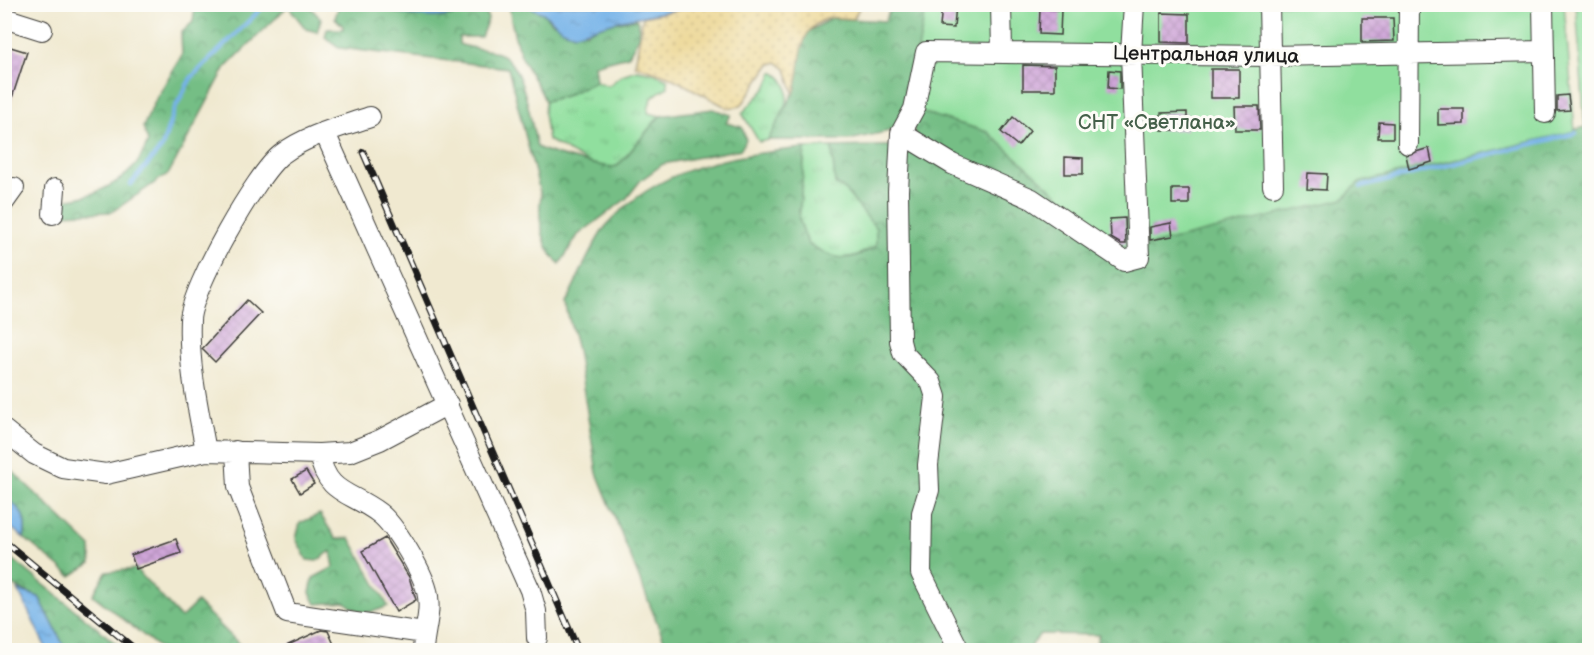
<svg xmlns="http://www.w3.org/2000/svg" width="1594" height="655" font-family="'Balsamiq Sans',sans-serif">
<defs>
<pattern id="grass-tufts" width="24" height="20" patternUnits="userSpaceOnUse" patternTransform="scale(1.5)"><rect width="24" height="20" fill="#90df9e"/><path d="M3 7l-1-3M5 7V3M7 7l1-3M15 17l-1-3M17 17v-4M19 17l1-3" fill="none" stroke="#7cbf88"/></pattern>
<pattern id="forest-crowns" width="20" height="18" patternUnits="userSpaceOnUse" patternTransform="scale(1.5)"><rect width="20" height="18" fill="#74be85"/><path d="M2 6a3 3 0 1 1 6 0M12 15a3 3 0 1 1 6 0" fill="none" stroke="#5e9a6c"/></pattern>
<pattern id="sand-dots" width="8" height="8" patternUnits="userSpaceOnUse" patternTransform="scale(1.5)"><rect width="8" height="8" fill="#eeda9e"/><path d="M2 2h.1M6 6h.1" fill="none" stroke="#ccba88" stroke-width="1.8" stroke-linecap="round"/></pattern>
<pattern id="water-ripples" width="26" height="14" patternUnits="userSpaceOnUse" patternTransform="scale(1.5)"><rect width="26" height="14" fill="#75b2e8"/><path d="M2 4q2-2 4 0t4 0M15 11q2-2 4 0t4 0" fill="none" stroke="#6598c6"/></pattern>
<pattern id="building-cross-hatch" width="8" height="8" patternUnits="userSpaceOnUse" patternTransform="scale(1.5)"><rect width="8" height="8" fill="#cfa6d8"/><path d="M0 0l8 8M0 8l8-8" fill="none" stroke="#b18eb9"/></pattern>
</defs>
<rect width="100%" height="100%" fill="#fdfcf7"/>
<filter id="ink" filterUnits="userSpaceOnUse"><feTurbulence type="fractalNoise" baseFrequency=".0167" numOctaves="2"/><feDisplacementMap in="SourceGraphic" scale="12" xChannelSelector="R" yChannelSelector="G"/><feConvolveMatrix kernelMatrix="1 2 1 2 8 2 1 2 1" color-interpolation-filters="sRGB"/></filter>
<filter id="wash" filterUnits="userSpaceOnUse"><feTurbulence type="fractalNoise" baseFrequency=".008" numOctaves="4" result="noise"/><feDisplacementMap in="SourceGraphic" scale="24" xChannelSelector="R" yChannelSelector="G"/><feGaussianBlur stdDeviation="1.35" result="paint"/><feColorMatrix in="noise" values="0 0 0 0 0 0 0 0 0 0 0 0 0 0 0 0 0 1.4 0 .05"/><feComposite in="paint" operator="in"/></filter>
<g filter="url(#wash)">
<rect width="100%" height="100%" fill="#f0e9d0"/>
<path fill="url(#grass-tufts)" stroke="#567e5d" stroke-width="1.5" d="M 637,70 L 653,73 L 667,79 L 668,87 C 655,94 649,97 648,113 L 660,116 C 652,124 622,163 617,166 C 598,174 564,148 548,140 L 544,114 L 545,101 L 565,96 L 596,81 L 608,86 L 622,75 Z
M 773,72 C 803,87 779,121 768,140 L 759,142 L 742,113 L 766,88 Z
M 832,147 L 835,184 L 844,189 L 877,228 L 876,246 C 847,264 836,260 808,244 L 799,219 L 805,148 Z"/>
<path fill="url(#forest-crowns)" stroke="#486d50" stroke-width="1.5" d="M 195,5 L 308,5 L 321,19 L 317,32 L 306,29 L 288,6 L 226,67 L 169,173 L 112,212 L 59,214 L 67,199 C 90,198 118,184 134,167 C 140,161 144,150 148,142 L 143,127 L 157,97 L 182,55 L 181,33 L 193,22 Z
M 339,5 L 381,5 L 395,13 L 451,16 L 470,6 L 484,5 L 488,19 L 481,37 L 459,37 L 459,44 C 472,49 486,48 500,54 C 524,64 531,123 537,147 C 547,153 609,170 617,166 C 621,164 653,123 660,116 L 713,109 L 731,115 L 726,123 L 742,127 L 746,140 L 741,149 L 663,164 L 641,180 L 626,199 L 578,235 L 560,264 C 543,251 537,217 541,196 L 508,68 L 340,48 L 325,37 L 327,29 L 343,29 L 343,26 L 335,18 Z
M 509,5 L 526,5 L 543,13 L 551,22 L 586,33 L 600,25 L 636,19 L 639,23 L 638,38 L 628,56 L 594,65 L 596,81 L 565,96 L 545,101 C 539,85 527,71 521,55 C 514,39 511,22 509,5 Z
M 892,5 L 926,5 L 908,108 L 988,132 L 1091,224 L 1108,248 L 1343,199 L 1358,183 L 1589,126 L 1589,650 L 1094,650 L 1099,635 L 1040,634 L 1028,650 L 668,650 L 597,473 L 577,350 L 565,303 C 577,282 592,243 606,226 C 658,166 731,155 805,148 L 799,219 L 808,244 C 836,260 847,264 876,246 L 876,228 L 844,189 L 835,184 L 832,147 L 920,145 L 912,126 L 849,140 L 768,140 L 796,88 L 802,40 L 808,32 L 832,18 L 885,21 Z
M 4,463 L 91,547 L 91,563 L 71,576 L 24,538 C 28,516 21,510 5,496 Z
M 320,514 L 336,539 L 350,538 L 388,606 C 370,614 361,616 345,602 L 316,604 L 310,593 L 313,578 L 334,567 L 331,551 L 317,561 L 307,560 L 296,539 L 300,523 Z
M 4,552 L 124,650 L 66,650 L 39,597 L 5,582 Z
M 136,569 L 181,618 L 197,602 L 245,650 L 162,650 L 93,595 L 106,572 Z"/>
<path fill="url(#sand-dots)" stroke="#857b5d" stroke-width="1.5" d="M 701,5 L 860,5 L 854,19 C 846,19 837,17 830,18 C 793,27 804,67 794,94 L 786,69 L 777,62 L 769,65 L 741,106 L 728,108 L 668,76 L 635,65 L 643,17 Z"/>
<path fill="#90df9e" stroke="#567e5d" stroke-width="1.5" d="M 1564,4 L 1575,131 L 1358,183 L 1343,199 L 1138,248 L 1107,248 L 1091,224 L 988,132 L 908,108 L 926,5 Z
M 1576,5 L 1589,5 L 1590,126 L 1585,127 Z"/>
<path fill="url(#water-ripples)" stroke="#486782" stroke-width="1.5" d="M 381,5 L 480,5 C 469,6 463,11 454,14 C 437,21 395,15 381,5 Z
M 523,5 L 701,5 L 622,20 L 575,34 L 563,30 L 543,13 Z
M 4,496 C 21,509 28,516 24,538 L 5,523 Z
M 18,590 L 39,597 L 66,650 L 47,650 Z"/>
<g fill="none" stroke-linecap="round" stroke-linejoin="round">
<path stroke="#75b2e8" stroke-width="4.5" d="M 131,184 L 162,147 L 174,110 L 191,78 L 266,4
M 1361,187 L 1576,133"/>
</g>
<g id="blocks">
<path fill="url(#building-cross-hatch)" d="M 942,4 L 956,4 L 954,28 L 940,27 Z
M 1040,9 L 1061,10 L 1060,35 L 1039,34 Z
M 1161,13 L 1189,14 L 1189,43 L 1161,42 Z
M 1362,18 L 1393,18 L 1394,41 L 1362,42 Z
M 4,45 L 27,52 L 7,113 L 4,113 Z
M 1023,65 L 1055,66 L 1055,90 L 1023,90 Z
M 1211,69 L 1239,69 L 1239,98 L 1211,98 Z
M 1109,70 L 1120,71 L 1120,89 L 1108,88 Z
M 1568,95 L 1570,110 L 1557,111 L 1557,96 Z
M 1234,106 L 1259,106 L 1260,130 L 1235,130 Z
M 1438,109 L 1464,109 L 1464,124 L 1438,125 Z
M 1187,112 L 1187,130 L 1161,130 L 1161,113 Z
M 1013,117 L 1030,131 L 1018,146 L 1001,132 Z
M 1379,122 L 1393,123 L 1393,138 L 1378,138 Z
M 1429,148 L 1432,162 L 1409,169 L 1406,155 Z
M 1065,157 L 1083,158 L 1083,174 L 1065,174 Z
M 1308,173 L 1327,174 L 1326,190 L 1307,189 Z
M 1172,189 L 1189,189 L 1189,204 L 1172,204 Z
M 1125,218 L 1126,244 L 1121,244 L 1111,238 L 1110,219 Z
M 1171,223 L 1173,236 L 1150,240 L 1150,227 Z
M 247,300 L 261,313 L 215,362 L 202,349 Z
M 306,471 L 314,484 L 300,493 L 292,479 Z
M 385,538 L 409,577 L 416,600 L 396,612 L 362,551 Z
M 176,539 L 181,553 L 136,569 L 131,555 Z
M 321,630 L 328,631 L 337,651 L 275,651 Z"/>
</g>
</g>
<g filter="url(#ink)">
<use href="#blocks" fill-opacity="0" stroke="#3c3b37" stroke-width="1.5"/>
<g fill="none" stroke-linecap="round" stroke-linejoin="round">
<defs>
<path id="minor" d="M 1001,4 L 1002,52
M 1269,4 L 1273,186
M 1543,4 L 1545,113
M 4,18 L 42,30
M 325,133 L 530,590 L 536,611 L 537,638
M 901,133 L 952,164 L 1032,199 L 1124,261 L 1139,257 L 1131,54 L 1134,4
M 1408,144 L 1409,4
M 4,202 L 14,188
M 53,214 L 55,189
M 4,430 L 34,454 L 63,468 L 106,474 L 206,451 L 319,454 L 350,452 L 380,440 L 448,404
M 206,451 C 198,408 188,364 190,320 C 191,289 257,172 282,154 C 307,135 341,127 370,117
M 236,451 L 238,487 L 287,613 L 424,633
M 319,454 C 327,495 350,491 379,513 C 395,525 422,571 427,591 C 432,611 424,630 423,650
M 959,650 L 921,573 L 922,513 L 929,490 L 928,465 L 936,397 L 931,382 L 903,353 L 900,341 L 898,191 L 901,133 L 914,109 L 926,52 L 1270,56 L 1543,51"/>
</defs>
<use href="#minor" stroke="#3c3b37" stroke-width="22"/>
<use href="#minor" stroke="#fff" stroke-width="20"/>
<defs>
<path id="rail" d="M 363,152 L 578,650
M 4,541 L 136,650"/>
</defs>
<use href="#rail" stroke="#1c1c1c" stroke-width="7"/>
<use href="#rail" stroke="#fdfcf7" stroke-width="4.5" stroke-dasharray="14" stroke-linecap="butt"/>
</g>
</g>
<g text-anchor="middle" stroke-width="6" stroke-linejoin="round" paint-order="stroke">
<g font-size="20" fill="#1c1c1c" stroke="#fdfcf7">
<text transform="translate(1206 54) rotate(1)" y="7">Центральная улица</text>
</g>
<g font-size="20" fill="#45604a" stroke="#fdfcf7">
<text x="1157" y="129">СНТ «Светлана»</text>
</g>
</g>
<rect width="1594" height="655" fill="none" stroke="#fdfcf7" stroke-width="24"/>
</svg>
